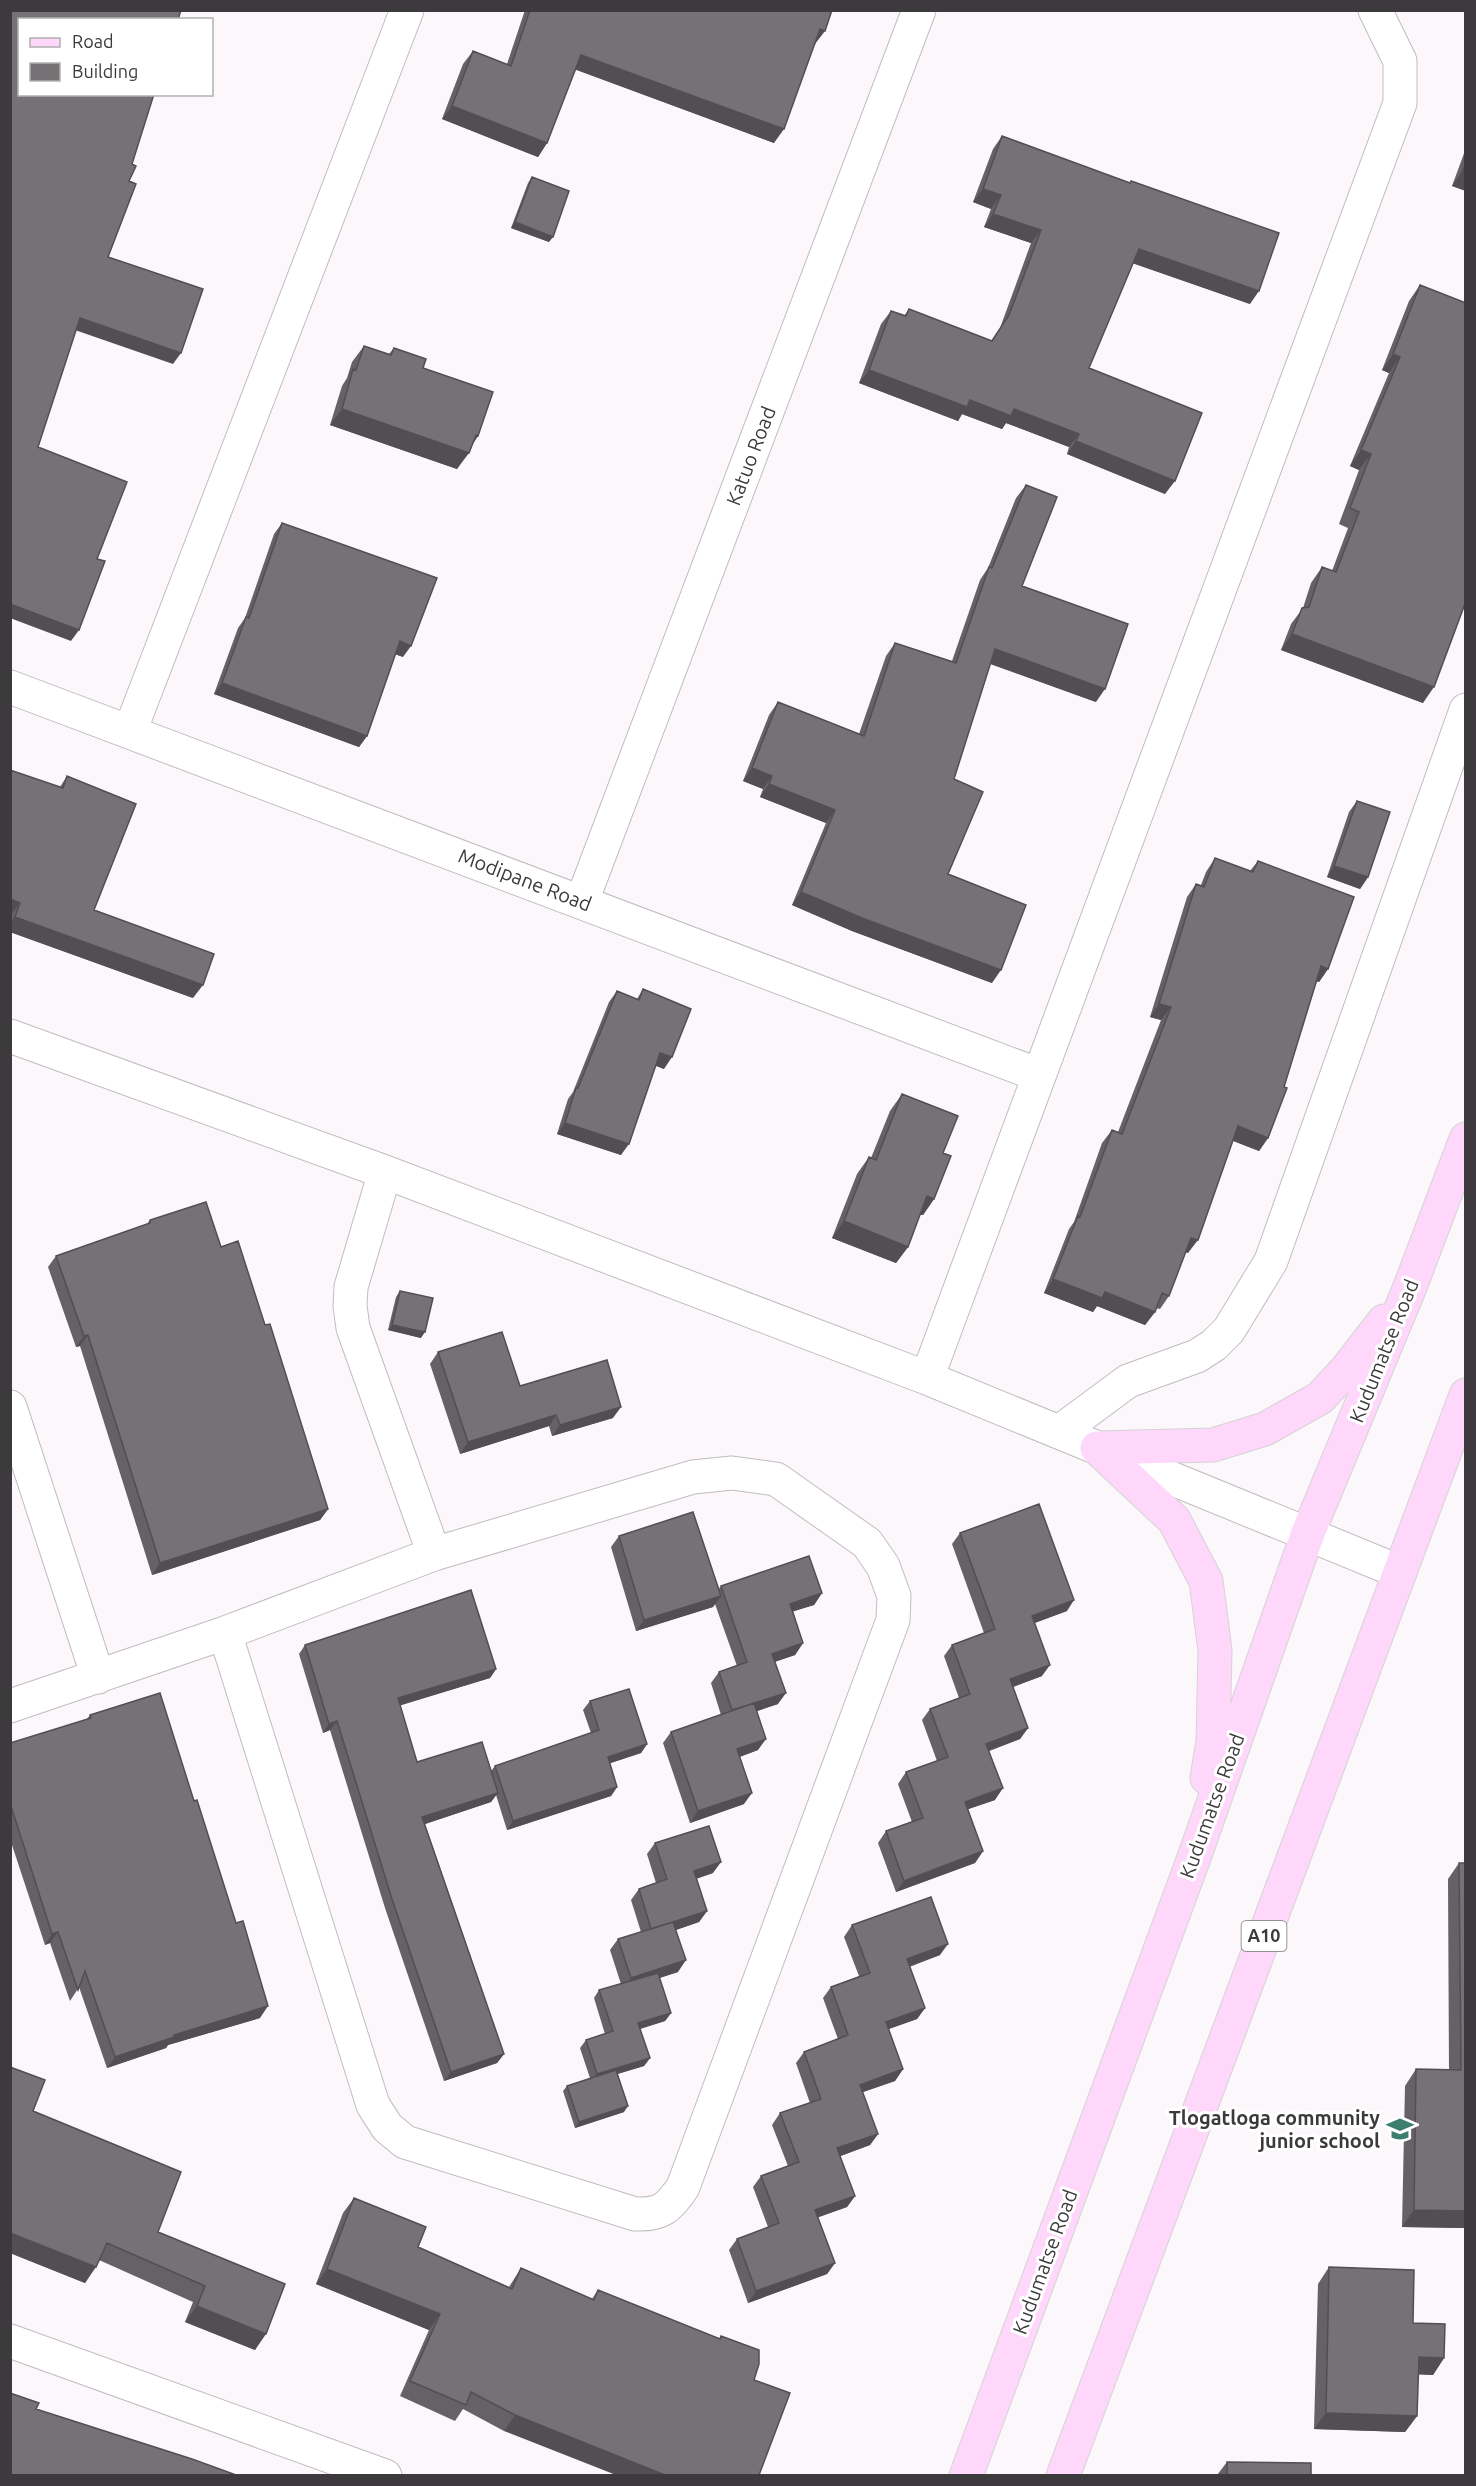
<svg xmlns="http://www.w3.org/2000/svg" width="1476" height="2486" font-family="Ubuntu,sans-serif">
<rect width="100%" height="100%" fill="#fcf7fb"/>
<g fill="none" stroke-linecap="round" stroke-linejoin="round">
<defs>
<path id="minor" d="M 10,687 L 1039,1075
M 130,731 L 407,10
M 582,901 L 919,10
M 10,1036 L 385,1172 L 927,1378 L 1400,1572
M 385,1172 L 351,1287 L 350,1306 L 353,1328 L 434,1554
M 927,1378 L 1400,103 L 1400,61 L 1375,10
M 10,1407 L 98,1677
M 1059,1432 L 1128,1381 L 1197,1356 L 1214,1345 L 1229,1330 L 1271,1261 L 1466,710
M 10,1706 L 225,1633 L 434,1554 L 693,1477 L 732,1473 L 776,1479 L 867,1543 L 883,1566 L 894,1596 L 893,1620 L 683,2187 C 669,2208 661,2215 635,2214 L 405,2142 L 387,2127 L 373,2105 L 225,1633
M 10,2341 L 385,2476"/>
<path id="major" d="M 1097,1448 L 1174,1520 L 1206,1581 L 1215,1650 L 1213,1741 L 1207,1778
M 1097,1448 L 1213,1445 L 1265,1429 L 1320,1398 L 1346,1370 L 1384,1321
M 966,2476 L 1195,1855 L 1308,1533 L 1410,1287 L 1466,1139
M 1063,2476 L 1466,1395"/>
</defs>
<use href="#minor" stroke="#c1bcc1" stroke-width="35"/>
<use href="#major" stroke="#d4d4d4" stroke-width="35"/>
<use href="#minor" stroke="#fff" stroke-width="33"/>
<use href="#major" stroke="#fed7fb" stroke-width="33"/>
</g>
<path fill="#656165" d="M 525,10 L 832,10 L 815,44 L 774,143 L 575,69 L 547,143 L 538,157 L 442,119 L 463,64 L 473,51 L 507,64 Z
M 1002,136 L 1129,183 L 1131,181 L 1250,304 L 1133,263 L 1089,368 L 1165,494 L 1067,454 L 1069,447 L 1006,423 L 1002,429 L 962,414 L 958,421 L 859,383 L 881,324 L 891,311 L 904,316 L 909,309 L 991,341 L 1000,328 L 1031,243 L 984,227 L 991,209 L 973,202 L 993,149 Z
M 1466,148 L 1466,191 L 1452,186 Z
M 532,177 L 549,242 L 511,228 L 528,183 Z
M 1420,285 L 1423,703 L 1281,650 L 1291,624 L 1303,608 L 1311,583 L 1322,567 L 1332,571 L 1348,528 L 1339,524 L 1359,470 L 1350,466 L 1389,373 L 1382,370 L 1409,301 Z
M 364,346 L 389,354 L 394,348 L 423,368 L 478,436 L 457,469 L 330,425 L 342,386 L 347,378 L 352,362 Z
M 1026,485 L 1022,586 L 1096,702 L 990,664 L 954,779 L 948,874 L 992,983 L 852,931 L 792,905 L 826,823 L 760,797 L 763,789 L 743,781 L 769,715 L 778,702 L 859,734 L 886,656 L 895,643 L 952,661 L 980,580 L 988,568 L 1016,498 Z
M 282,523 L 403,657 L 395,654 L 367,736 L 359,747 L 214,694 L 238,628 L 245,618 L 274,534 Z
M 10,770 L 60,787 L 67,776 L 94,910 L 193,998 L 10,932 Z
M 1357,801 L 1368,877 L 1360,889 L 1327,877 L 1349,812 Z
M 1215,858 L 1250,871 L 1258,861 L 1328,969 L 1319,982 L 1317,981 L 1268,1138 L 1259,1151 L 1233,1141 L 1188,1253 L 1186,1252 L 1169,1296 L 1160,1309 L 1156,1308 L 1155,1312 L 1145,1325 L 1097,1306 L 1093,1312 L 1044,1293 L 1069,1229 L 1074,1222 L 1102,1143 L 1112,1130 L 1118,1132 L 1161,1020 L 1150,1017 L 1187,897 L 1196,884 L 1201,885 L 1206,872 Z
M 643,989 L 664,1069 L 656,1066 L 621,1155 L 557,1134 L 568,1099 L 573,1092 L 609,1002 L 617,991 L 637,999 Z
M 902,1094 L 943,1153 L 934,1199 L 923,1215 L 920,1215 L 908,1247 L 896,1263 L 832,1238 L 857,1174 L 869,1157 L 871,1158 L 890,1111 Z
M 150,1220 L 221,1247 L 265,1325 L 328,1509 L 320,1520 L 152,1575 L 80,1346 L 76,1347 L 48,1267 L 56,1256 L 147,1224 Z
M 400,1291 L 421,1338 L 388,1330 L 396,1297 Z
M 438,1352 L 520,1386 L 613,1418 L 552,1436 L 549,1426 L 460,1454 L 430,1364 Z
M 960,1533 L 1067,1611 L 1034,1623 L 1042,1676 L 1013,1687 L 1028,1728 L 1020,1739 L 989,1751 L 995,1800 L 968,1809 L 983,1851 L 975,1863 L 896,1892 L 878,1843 L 886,1831 L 912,1822 L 898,1784 L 906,1772 L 937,1761 L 922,1720 L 930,1709 L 959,1698 L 944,1656 L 952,1645 L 984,1633 L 952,1544 Z
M 619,1536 L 718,1590 L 721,1586 L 822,1593 L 814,1605 L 793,1611 L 803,1643 L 795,1655 L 775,1662 L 778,1704 L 757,1711 L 758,1750 L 739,1757 L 744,1804 L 690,1823 L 663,1743 L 671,1732 L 721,1715 L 711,1683 L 719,1672 L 737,1666 L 715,1604 L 713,1607 L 636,1631 L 611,1547 Z
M 305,1645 L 496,1669 L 490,1678 L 400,1705 L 417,1762 L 491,1771 L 495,1766 L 591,1733 L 583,1710 L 590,1701 L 647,1744 L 641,1753 L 610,1763 L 617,1787 L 611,1796 L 507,1830 L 496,1795 L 491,1802 L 425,1824 L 504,2054 L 497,2063 L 444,2081 L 385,1908 L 330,1730 L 323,1733 L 299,1654 Z
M 90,1715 L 260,2018 L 168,2045 L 166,2048 L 107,2068 L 79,1987 L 70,2001 L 50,1943 L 45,1945 L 10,1839 L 10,1743 L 87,1719 Z
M 655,1843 L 713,1873 L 696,1879 L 707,1911 L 699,1922 L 676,1930 L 678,1972 L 659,1978 L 671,2013 L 665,2021 L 640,2029 L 650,2058 L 644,2066 L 617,2074 L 624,2112 L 575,2128 L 563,2091 L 567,2086 L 590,2078 L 580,2048 L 586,2040 L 605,2034 L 594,1998 L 599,1990 L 621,1984 L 610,1950 L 618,1939 L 641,1932 L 631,1900 L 639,1889 L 656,1883 L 647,1854 Z
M 1459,1863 L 1466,2228 L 1402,2227 L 1405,2086 L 1416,2069 L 1449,2070 L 1448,1879 Z
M 852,1925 L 940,1955 L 909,1966 L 925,2008 L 917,2019 L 888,2029 L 903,2069 L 895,2081 L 862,2092 L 878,2134 L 870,2145 L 840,2156 L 855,2196 L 847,2207 L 818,2217 L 835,2263 L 827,2274 L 748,2303 L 729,2250 L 737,2239 L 768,2227 L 753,2187 L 761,2176 L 788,2166 L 772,2125 L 780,2113 L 810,2103 L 796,2063 L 804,2052 L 838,2039 L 823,1998 L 831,1987 L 859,1976 L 844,1937 Z
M 10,2067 L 33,2111 L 158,2232 L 285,2284 L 255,2350 L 185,2322 L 193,2302 L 99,2260 L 85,2283 L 10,2253 Z
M 354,2198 L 418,2247 L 509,2287 L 521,2268 L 592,2299 L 598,2290 L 719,2339 L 721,2336 L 759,2350 L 504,2431 L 463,2409 L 455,2421 L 400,2396 L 429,2330 L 316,2284 L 343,2213 Z
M 1329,2267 L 1413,2323 L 1444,2358 L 1433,2375 L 1418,2374 L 1417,2416 L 1405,2432 L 1314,2429 L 1318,2284 Z
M 1227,2462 L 1311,2475 L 1217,2475 Z"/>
<path fill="#524f52" d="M 820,29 L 825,31 L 815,44 L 811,42 Z
M 581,55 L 784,129 L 774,143 L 571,68 Z
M 452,106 L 547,143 L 538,157 L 442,119 Z
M 1463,170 L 1466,171 L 1466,191 L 1452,186 Z
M 983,189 L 1001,195 L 991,209 L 973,202 Z
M 993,214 L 1041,230 L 1031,243 L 984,227 Z
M 515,222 L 553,237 L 549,242 L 511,228 Z
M 1139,249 L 1259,291 L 1250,304 L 1129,262 Z
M 80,318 L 181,353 L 173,364 L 72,329 Z
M 1393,354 L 1400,357 L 1389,373 L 1382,370 Z
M 869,370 L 970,400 L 1014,409 L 1079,434 L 1069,447 L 1006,423 L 1002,429 L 962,414 L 958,421 L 859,383 Z
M 342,409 L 478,436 L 466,452 L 469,453 L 457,469 L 330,425 Z
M 1076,441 L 1175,481 L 1165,494 L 1067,454 Z
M 1361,450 L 1371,454 L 1359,470 L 1350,466 Z
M 10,604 L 79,630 L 71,641 L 10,618 Z
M 1292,634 L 1434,687 L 1423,703 L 1281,650 Z
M 400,641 L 411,646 L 403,657 L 392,653 Z
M 995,649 L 1105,689 L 1096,702 L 986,662 Z
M 222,683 L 367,736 L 359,747 L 214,694 Z
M 752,768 L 772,776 L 763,789 L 743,781 Z
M 769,784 L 835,810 L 826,823 L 760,797 Z
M 1334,866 L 1368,877 L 1360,889 L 1327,877 Z
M 801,892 L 1001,970 L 992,983 L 852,931 L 792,905 Z
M 10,899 L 20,903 L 10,916 Z
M 15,917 L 203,985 L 193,998 L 10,932 L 10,923 Z
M 1321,966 L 1328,969 L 1319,982 L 1312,980 Z
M 1159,1004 L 1171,1007 L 1161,1020 L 1150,1017 Z
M 660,1053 L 672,1057 L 664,1069 L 652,1064 Z
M 565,1123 L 629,1144 L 621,1155 L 557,1134 Z
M 1238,1126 L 1268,1138 L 1259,1151 L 1229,1139 Z
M 927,1196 L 934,1199 L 923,1215 L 916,1213 Z
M 844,1221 L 908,1247 L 896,1263 L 832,1238 Z
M 1191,1238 L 1198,1240 L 1188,1253 L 1182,1251 Z
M 1053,1279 L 1105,1292 L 1155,1312 L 1145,1325 L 1097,1306 L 1093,1312 L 1044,1293 Z
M 392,1325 L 425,1332 L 421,1338 L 388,1330 Z
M 88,1335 L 80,1346 L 76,1347 L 84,1336 Z
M 621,1407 L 613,1418 L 552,1436 L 560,1425 Z
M 556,1415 L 549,1426 L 460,1454 L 468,1442 Z
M 328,1509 L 320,1520 L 152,1575 L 160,1563 Z
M 822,1593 L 814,1605 L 782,1615 L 790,1604 Z
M 721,1596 L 713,1607 L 636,1631 L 644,1620 Z
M 1074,1600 L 1067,1611 L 1024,1627 L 1032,1616 Z
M 803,1643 L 795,1655 L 764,1665 L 772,1654 Z
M 1050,1665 L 1042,1676 L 1002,1691 L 1010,1679 Z
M 496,1669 L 490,1678 L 392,1708 L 398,1698 Z
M 786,1693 L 778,1704 L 724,1722 L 732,1710 Z
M 337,1721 L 330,1730 L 323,1733 L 329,1724 Z
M 1028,1728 L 1020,1739 L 978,1755 L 986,1744 Z
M 766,1739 L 758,1750 L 729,1761 L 737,1749 Z
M 647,1744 L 641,1753 L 602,1766 L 608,1757 Z
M 617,1787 L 611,1796 L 507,1830 L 513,1821 Z
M 1003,1788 L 995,1800 L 957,1813 L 965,1802 Z
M 498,1793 L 491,1802 L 416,1827 L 422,1817 Z
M 752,1793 L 744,1804 L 690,1823 L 698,1811 Z
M 983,1851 L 975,1863 L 896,1892 L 904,1881 Z
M 721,1862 L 713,1873 L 686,1882 L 694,1871 Z
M 707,1911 L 699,1922 L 643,1941 L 651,1929 Z
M 58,1932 L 50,1943 L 45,1945 L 52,1934 Z
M 948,1944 L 940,1955 L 899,1971 L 907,1959 Z
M 686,1960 L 678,1972 L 623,1990 L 631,1978 Z
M 268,2006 L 260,2018 L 168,2045 L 166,2048 L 107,2068 L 115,2057 L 174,2035 Z
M 925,2008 L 917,2019 L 878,2033 L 886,2022 Z
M 671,2013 L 665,2021 L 633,2031 L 638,2023 Z
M 504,2054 L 497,2063 L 444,2081 L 451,2072 Z
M 650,2058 L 644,2066 L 591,2082 L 597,2074 Z
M 903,2069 L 895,2081 L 852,2096 L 860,2085 Z
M 628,2106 L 624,2112 L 575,2128 L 579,2122 Z
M 878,2134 L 870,2145 L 830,2160 L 837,2148 Z
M 855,2196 L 847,2207 L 808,2221 L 815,2210 Z
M 1414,2210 L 1466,2211 L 1466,2228 L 1402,2227 Z
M 10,2233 L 96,2267 L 85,2283 L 10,2253 Z
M 835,2263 L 827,2274 L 748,2303 L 756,2291 Z
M 327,2269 L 440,2314 L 429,2330 L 316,2284 Z
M 197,2306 L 266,2334 L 255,2350 L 185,2322 Z
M 1419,2357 L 1444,2358 L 1433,2375 L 1407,2374 Z
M 1326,2413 L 1417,2416 L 1405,2432 L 1314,2429 Z
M 515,2415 L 665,2475 L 616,2475 L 504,2431 Z"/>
<path fill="#757175" stroke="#524f52" stroke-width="1.5" d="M 10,10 L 181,10 L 178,20 L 20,20 L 20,94 L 154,94 L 132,164 L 136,166 L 129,181 L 136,184 L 108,257 L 203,289 L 181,353 L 80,318 L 38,447 L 127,482 L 97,559 L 105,561 L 79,630 L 10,604 Z
M 530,10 L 832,10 L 825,31 L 820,29 L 784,129 L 581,55 L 547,143 L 452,106 L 473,51 L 511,66 Z
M 1002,136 L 1130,183 L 1131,181 L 1279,233 L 1259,291 L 1139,249 L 1089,368 L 1202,413 L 1175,481 L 1076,441 L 1079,434 L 1014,409 L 1011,416 L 970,400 L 967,407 L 869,370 L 891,311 L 906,316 L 909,309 L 992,341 L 1009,315 L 1041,230 L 993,214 L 1001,195 L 983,189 Z
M 1466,162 L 1466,171 L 1463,170 Z
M 532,177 L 569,191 L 553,237 L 515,222 Z
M 1420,285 L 1466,303 L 1466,601 L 1434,687 L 1292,634 L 1302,608 L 1309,607 L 1322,567 L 1336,572 L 1359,512 L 1350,508 L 1371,454 L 1361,450 L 1400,357 L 1393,354 Z
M 364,346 L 391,355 L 394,348 L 426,359 L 423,368 L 493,392 L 478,436 L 476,435 L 469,453 L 342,409 L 353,369 L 356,370 Z
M 1026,485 L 1057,497 L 1022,586 L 1128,624 L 1105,689 L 995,649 L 954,779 L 983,792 L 948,874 L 1026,905 L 1001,970 L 862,918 L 801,892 L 835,810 L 769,784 L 772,776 L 752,768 L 778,702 L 864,736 L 895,643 L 956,663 L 989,567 L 992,568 Z
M 282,523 L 437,578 L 411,646 L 400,641 L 367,736 L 222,683 L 246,617 L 249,618 Z
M 10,770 L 63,788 L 67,776 L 136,804 L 94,910 L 214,954 L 203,985 L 15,917 L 20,903 L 10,899 Z
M 1357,801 L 1390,812 L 1368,877 L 1334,866 Z
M 1215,858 L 1253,872 L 1258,861 L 1354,897 L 1328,969 L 1321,966 L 1284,1087 L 1287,1088 L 1268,1138 L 1238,1126 L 1198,1240 L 1191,1238 L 1169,1296 L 1162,1293 L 1155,1312 L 1105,1292 L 1102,1298 L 1053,1279 L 1078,1216 L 1080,1217 L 1112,1130 L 1122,1134 L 1171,1007 L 1159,1004 L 1196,884 L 1204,887 Z
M 643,989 L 691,1009 L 672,1057 L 660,1053 L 629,1144 L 565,1123 L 576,1088 L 578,1088 L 617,991 L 639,1000 Z
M 902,1094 L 958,1116 L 943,1153 L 951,1156 L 934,1199 L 927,1196 L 908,1247 L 844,1221 L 869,1157 L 876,1160 Z
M 206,1202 L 221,1247 L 238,1241 L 265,1325 L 270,1324 L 328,1509 L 160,1563 L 88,1335 L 84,1336 L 56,1256 L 150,1223 L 150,1220 Z
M 400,1291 L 433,1298 L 425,1332 L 392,1325 Z
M 502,1332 L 520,1386 L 607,1360 L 621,1407 L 560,1425 L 556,1415 L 468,1442 L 438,1352 Z
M 1039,1504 L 1074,1600 L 1032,1616 L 1050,1665 L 1010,1679 L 1028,1728 L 986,1744 L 1003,1788 L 965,1802 L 983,1851 L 904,1881 L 886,1831 L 923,1818 L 906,1772 L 948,1757 L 930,1709 L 970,1694 L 952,1645 L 995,1629 L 960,1533 Z
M 693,1512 L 721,1596 L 644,1620 L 619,1536 Z
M 809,1556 L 822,1593 L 790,1604 L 803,1643 L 772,1654 L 786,1693 L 732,1710 L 719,1672 L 747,1662 L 721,1586 Z
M 471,1590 L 496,1669 L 398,1698 L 417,1762 L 482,1742 L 498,1793 L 422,1817 L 504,2054 L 451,2072 L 392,1899 L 337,1721 L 329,1724 L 305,1645 Z
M 629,1689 L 647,1744 L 608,1757 L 617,1787 L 513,1821 L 495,1766 L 599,1730 L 590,1701 Z
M 160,1693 L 194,1801 L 197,1800 L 236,1923 L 243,1921 L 268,2006 L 174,2035 L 174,2037 L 115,2057 L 85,1971 L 78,1990 L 58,1932 L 52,1934 L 10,1803 L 10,1743 L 91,1718 L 90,1715 Z
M 754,1703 L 766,1739 L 737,1749 L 752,1793 L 698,1811 L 671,1732 Z
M 709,1826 L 721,1862 L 694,1871 L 707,1911 L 651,1929 L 639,1889 L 667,1879 L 655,1843 Z
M 1459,1863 L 1466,1863 L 1466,2211 L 1414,2210 L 1416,2069 L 1461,2070 Z
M 931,1897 L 948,1944 L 907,1959 L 925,2008 L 886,2022 L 903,2069 L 860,2085 L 878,2134 L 837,2148 L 855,2196 L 815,2210 L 835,2263 L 756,2291 L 737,2239 L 779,2223 L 761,2176 L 799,2162 L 780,2113 L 821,2099 L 804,2052 L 848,2035 L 831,1987 L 870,1973 L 852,1925 Z
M 673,1922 L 686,1960 L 631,1978 L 618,1939 Z
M 658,1973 L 671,2013 L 638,2023 L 650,2058 L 597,2074 L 586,2040 L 613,2031 L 599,1990 Z
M 10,2067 L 45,2080 L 33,2111 L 181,2172 L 158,2232 L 285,2284 L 266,2334 L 197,2306 L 205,2286 L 107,2243 L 96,2267 L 10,2233 Z
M 616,2070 L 628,2106 L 579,2122 L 567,2086 Z
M 354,2198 L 426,2227 L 418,2247 L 512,2289 L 521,2268 L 594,2300 L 598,2290 L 720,2339 L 721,2336 L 759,2350 L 759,2364 L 754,2380 L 790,2393 L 759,2475 L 665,2475 L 515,2415 L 471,2392 L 466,2405 L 410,2381 L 440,2314 L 327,2269 Z
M 1329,2267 L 1414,2270 L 1413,2323 L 1445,2324 L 1444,2358 L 1419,2357 L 1417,2416 L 1326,2413 Z
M 10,2393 L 39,2403 L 36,2409 L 192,2459 L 236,2475 L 10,2475 Z
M 1227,2462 L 1311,2463 L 1311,2475 L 1227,2475 Z"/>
<defs>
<symbol id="school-bare" viewBox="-9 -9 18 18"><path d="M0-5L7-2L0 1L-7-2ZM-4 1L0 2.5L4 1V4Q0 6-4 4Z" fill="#3c7f71" stroke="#fff" stroke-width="2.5" paint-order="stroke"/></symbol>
</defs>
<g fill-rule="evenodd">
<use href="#school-bare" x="1381" y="2110" width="38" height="38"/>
</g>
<g text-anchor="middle" stroke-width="6" stroke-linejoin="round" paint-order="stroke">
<rect fill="#fff" stroke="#767576" stroke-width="1.5" x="1241.5" y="1921" width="45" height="30" rx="4.5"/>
<g font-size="18" font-weight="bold" fill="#3c3a3c">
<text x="1264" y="1942">A10</text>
</g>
<g font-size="20" fill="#3c3a3c" stroke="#fff">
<text transform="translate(751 456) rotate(-69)" y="7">Katuo Road</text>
<text transform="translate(525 880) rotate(21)" y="7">Modipane Road</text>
<text transform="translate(1384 1351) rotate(-68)" y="7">Kudumatse Road</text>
<text transform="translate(1212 1806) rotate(-70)" y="7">Kudumatse Road</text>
<text transform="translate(1045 2262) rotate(-70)" y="7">Kudumatse Road</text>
</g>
<g font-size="20" font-weight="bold" fill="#3c3a3c" stroke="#fff" text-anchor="end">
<text x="1380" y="2125">Tlogatloga community<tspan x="1380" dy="23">junior school</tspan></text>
</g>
</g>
<rect width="1476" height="2486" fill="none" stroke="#3c3a3c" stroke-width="24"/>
<rect x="18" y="18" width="195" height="78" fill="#ffffff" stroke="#b1b0b1" stroke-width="1.5"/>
<rect x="30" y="38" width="30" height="9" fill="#fed7fb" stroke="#b1b0b1" stroke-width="1.5"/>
<text x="72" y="48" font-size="18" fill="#3c3a3c">Road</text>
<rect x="30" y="63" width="30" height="18" fill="#757175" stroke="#b1b0b1" stroke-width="1.5"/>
<text x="72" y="78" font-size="18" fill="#3c3a3c">Building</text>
</svg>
